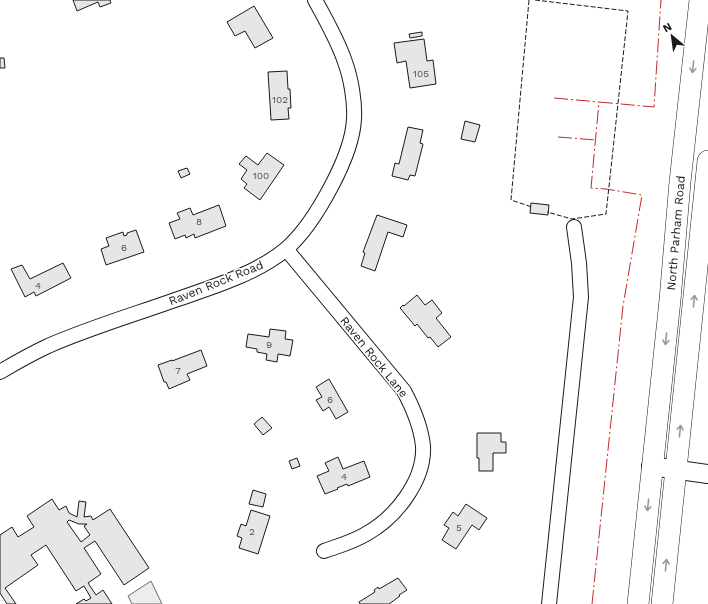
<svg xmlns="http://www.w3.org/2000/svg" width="708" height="604" font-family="'Work Sans',sans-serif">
<rect width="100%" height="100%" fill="#fff"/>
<path fill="#ededed" stroke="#6a6a6a" d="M 151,581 L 162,604 L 132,604 L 128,596 Z"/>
<path fill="#e6e6e6" stroke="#1a1a1a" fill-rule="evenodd" d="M 73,0 L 110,0 L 111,3 L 100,7 L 98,2 L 77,11 Z
M 254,6 L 273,38 L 255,48 L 245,31 L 235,36 L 227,22 Z
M 422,32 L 422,36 L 410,38 L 409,34 Z
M 424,39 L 427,61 L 433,60 L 436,84 L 410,88 L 406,61 L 397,63 L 394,43 Z
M 0,58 L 4,58 L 5,68 L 0,68 Z
M 287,71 L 288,89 L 290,89 L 291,108 L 288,108 L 289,119 L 271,120 L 268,72 Z
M 465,121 L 480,125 L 475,142 L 461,139 Z
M 408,127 L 423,130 L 420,143 L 423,144 L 415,176 L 410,175 L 408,180 L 392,176 L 395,163 L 399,164 Z
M 267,153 L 284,165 L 260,200 L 244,188 L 247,184 L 241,179 L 247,170 L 239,164 L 246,156 L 258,165 Z
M 187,168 L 190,174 L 181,178 L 178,171 Z
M 531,203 L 549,205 L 548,215 L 530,213 Z
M 219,205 L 226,226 L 195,238 L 194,234 L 186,238 L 185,235 L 175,239 L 169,223 L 180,219 L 177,213 L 190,208 L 193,215 Z
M 377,215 L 407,225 L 403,237 L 388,232 L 375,271 L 361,266 L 365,253 L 363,252 Z
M 136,230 L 144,252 L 106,265 L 101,249 L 109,246 L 106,238 L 123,232 L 124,236 L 127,235 L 127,233 Z
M 63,263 L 71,278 L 36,296 L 34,292 L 25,297 L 11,269 L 22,265 L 30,279 Z
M 417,295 L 425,305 L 432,300 L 442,313 L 436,318 L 451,337 L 438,347 L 430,337 L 428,338 L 417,324 L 415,326 L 400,308 L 403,305 L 404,306 Z
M 270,329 L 286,331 L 285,339 L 293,340 L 290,356 L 278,354 L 277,362 L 266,360 L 267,354 L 257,352 L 257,349 L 246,347 L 248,334 L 269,337 Z
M 201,350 L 207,366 L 187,374 L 190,380 L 169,389 L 166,382 L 164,382 L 158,365 L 172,360 L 172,361 Z
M 329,379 L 348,412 L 336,419 L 329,407 L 323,411 L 316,400 L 322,397 L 316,387 Z
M 262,417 L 272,428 L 263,435 L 254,424 Z
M 477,433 L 501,433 L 501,442 L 506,442 L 506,453 L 493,453 L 493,471 L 479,471 L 479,458 L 477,458 Z
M 338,457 L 343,469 L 364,461 L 370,477 L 348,486 L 347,484 L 337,488 L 338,489 L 325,494 L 317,476 L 329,471 L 325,463 Z
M 297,458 L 300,466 L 292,469 L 289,461 Z
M 253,490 L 266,494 L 263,507 L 249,504 Z
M 52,499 L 59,510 L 66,506 L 69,513 L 77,517 L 79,501 L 86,502 L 84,517 L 91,516 L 93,520 L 110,509 L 149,568 L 124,585 L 95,541 L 84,548 L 101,574 L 88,583 L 96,595 L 103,590 L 112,604 L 76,604 L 84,599 L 86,601 L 91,598 L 84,586 L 76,591 L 46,545 L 31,555 L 38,565 L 5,588 L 16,604 L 7,604 L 0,593 L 0,535 L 12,527 L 18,537 L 34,527 L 27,516 ZM 69,520 L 79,524 L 87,524 L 84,526 L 90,535 L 81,542 L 67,522 Z
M 466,504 L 487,518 L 479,530 L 472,525 L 456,549 L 442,540 L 449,528 L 444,525 L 453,512 L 458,516 Z
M 251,510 L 270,516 L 258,554 L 239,548 L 242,538 L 237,536 L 241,524 L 246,526 Z
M 398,578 L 407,590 L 399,595 L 400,596 L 389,604 L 360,604 L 359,602 L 375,592 L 374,590 L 378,587 L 379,589 Z"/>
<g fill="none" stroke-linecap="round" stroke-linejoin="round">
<defs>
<path id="minor" d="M 286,249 L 404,391 C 413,408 421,426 423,446 C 425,481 395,518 366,534 C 353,542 338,546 324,551
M 0,372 C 15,363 31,354 48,346 C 89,328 133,315 175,300 C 212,287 254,275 285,250 C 305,233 320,208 332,185 C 342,166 353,140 354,119 C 355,102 351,78 345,62 C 338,41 326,20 315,0
M 549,604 L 581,297 L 579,263 L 574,227"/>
<path id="major" d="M 651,466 L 708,474"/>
<path id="highway" d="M 638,604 L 670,300 L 680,182 L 700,0
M 662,604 L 708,161"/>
</defs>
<use href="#minor" stroke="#1a1a1a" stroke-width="16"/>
<use href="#major" stroke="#1a1a1a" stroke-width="20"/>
<use href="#highway" stroke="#1a1a1a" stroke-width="22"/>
<use href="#minor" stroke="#fff" stroke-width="14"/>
<use href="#major" stroke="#fff" stroke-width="18"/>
<use href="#highway" stroke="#fff" stroke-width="21"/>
<path stroke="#1a1a1a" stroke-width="1" stroke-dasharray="5 2" stroke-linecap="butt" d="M 529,0 L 511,200 L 532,207
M 535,0 L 628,11 L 606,214 L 572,219 L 547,212"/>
<path stroke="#c62828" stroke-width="1" stroke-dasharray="14 3 2 3" stroke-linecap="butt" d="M 554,98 L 599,102
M 558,137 L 596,140
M 592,604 L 623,306 L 642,195 L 606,189 L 591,188 L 599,102 L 654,107 L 661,0"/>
</g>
<defs><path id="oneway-shaft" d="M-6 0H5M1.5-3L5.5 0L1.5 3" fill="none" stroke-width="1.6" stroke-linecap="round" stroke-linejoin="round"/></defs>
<g stroke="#989898">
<use href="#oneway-shaft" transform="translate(693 67) rotate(96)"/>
<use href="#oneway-shaft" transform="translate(694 301) rotate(-84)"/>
<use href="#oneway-shaft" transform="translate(666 339) rotate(96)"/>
<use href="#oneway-shaft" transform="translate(680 431) rotate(-84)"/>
<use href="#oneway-shaft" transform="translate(648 505) rotate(96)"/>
<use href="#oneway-shaft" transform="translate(666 565) rotate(-84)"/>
</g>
<g text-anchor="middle" stroke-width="3" stroke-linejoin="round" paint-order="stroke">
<g font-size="10" fill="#4d4d4d">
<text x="421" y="77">105</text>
<text x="280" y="103">102</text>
<text x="261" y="179">100</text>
<text x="199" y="225">8</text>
<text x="124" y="251">6</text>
<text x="38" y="289">4</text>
<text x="269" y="348">9</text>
<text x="178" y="374">7</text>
<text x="330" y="403">6</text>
<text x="344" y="480">4</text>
<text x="459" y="531">5</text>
<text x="252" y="535">2</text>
</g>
<g font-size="12" fill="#1a1a1a" stroke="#fff">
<text transform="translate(676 233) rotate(-85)" y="4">North Parham Road</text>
<text transform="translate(216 283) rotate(-22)" y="4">Raven Rock Road</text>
<text transform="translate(374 357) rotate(51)" y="4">Raven Rock Lane</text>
</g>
</g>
<g transform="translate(672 36) rotate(331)" stroke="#ffffff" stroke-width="3" paint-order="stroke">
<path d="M0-3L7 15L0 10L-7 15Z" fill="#1a1a1a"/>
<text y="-6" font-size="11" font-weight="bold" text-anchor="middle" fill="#1a1a1a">N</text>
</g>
</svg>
